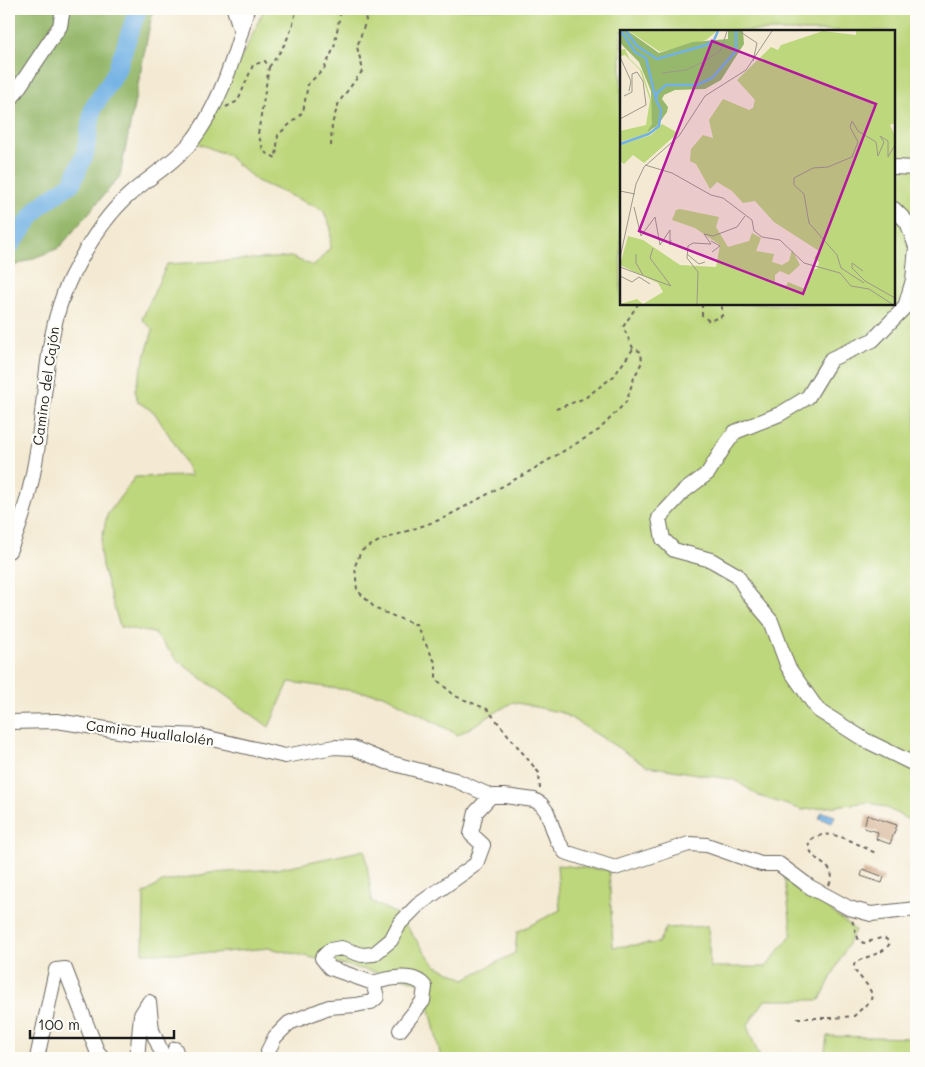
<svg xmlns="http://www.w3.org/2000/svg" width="925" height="1067" font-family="Mali,sans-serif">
<rect width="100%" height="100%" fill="#fdfcf7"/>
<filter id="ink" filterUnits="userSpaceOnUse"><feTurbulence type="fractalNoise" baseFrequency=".02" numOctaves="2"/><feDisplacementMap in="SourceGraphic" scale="10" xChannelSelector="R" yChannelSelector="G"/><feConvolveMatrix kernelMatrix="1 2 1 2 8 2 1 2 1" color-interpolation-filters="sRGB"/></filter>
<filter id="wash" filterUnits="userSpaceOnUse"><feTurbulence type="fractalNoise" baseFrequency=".0096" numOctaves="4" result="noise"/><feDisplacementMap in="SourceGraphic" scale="20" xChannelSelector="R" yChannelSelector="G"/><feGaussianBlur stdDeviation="1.12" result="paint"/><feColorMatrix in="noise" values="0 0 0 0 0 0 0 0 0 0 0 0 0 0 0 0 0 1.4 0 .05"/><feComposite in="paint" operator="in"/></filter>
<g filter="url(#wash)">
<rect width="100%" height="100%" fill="#f4ead3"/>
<path fill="#bdd77c" stroke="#6c7a4c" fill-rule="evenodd" d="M 264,9 L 916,9 L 916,824 L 887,808 L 869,802 L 803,810 L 759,796 L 735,780 L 647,766 L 563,713 L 513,702 L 458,735 L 384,695 L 289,682 L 269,727 L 178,661 L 154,633 L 120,627 L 102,566 L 100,548 L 107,515 L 135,477 L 191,476 L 178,449 L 154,412 L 138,402 L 135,390 L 153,330 L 142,319 L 167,264 L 291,257 L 314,266 L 330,248 L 331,228 L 323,210 L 257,181 L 227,155 L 197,143 L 248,44 ZM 621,31 L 894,31 L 894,304 L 621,304 Z
M 916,840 L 916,871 L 910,869 Z
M 365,850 L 372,902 L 397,914 L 435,965 L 465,979 L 515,953 L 517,932 L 560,910 L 557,865 L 609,870 L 613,947 L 658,943 L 666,928 L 708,926 L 710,967 L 766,967 L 792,934 L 784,873 L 855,930 L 820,1000 L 765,1000 L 747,1026 L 760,1058 L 441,1058 L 424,983 L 269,948 L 214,953 L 143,953 L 144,894 L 162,882 L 211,873 L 276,869 Z
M 827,1036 L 916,1038 L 916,1058 L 824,1058 Z"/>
<path fill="#96b86c" stroke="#596a44" d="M 9,9 L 153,9 L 120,176 L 59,248 L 9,268 Z"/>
<path fill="#71b1e4" stroke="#466680" d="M 822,812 L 835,816 L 832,823 L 819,818 Z"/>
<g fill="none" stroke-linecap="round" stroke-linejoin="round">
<path stroke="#71b1e4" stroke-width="18" d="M 9,247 L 40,206 L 72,183 L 85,154 L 93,108 L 116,72 L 138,9"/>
</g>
<g id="blocks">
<path fill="#cca17d" d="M 867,815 L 897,825 L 890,844 L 876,839 L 878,832 L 864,828 Z
M 863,869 L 884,877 L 882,883 L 861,876 Z"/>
</g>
</g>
<g filter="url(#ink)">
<use href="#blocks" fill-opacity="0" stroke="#68645c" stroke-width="1"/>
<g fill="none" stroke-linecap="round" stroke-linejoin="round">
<defs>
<path id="minor" d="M 234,9 L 241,31
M 9,102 L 60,26 L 63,9
M 894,167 L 916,168
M 894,209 L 907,222 L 916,247 L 913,280 L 905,307 L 873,340 L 831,359 L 808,397 L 780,414 L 735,432 L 724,447 L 708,473 L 683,492 L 659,518 L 663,539 L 674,550 L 711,560 L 737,575 L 749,595 L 771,621 L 788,667 L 818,710 L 865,740 L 916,765
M 9,551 C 30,506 38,453 43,404 C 48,361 51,319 70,279 C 85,249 104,217 129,195 C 149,177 174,163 192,141 C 219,107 237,51 247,9
M 9,722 L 57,721 L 131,733 L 200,736 L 285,756 L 334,747 L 353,748 L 387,762 L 455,780 L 491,796 L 505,796 L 534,800 L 541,804 L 547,812 L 557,840 L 565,852 L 615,868 L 689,844 L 707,845 L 761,864 L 779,864 L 810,887 L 849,908 L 871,914 L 916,909
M 372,983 C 387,979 414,971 425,987 L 423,1001 L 400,1030
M 175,1049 L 178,1058
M 37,1058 L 56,970 L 65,969 L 97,1051 L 103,1058
M 137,1058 L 141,1015 L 149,1002 L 152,1030 L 164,1058
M 271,1058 L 268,1051 L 275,1037 L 289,1023 L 329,1007 L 356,1005 L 371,1002 L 377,997 L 373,983 L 330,968 L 322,958 L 330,950 L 341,948 L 362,955 L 374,954 L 391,940 L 400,923 L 418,905 L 476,864 L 483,845 L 471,834 L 476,812 L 491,796"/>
</defs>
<use href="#minor" stroke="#68645c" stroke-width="16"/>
<path stroke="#68645c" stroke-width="2" stroke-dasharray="4 4" stroke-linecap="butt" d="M 269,67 C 283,49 293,32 296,9
M 226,107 L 238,101 L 253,65 L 265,61 L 269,67 L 258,134 L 264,152 L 276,158 L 278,135 L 303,112 L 308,84 L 324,69 L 334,48 L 341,9
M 331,146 L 332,124 L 339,102 L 363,70 L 357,47 L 366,20 L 362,9
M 702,304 L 702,315 L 709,321 L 722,316 L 722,304
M 556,409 L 585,398 L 614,376 L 633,349
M 540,789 L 539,773 L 487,709 L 455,696 L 436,679 L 436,664 L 416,625 L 376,609 L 357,590 L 355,566 L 361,551 L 379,541 L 442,519 L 525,474 L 599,430 L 626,402 L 634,378 L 642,362 L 641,352 L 633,348 L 623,327 L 638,304
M 829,885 L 832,878 L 831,871 C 822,861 807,856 809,841 C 829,824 857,845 876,853
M 797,1018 L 833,1018 L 854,1016 L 871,1000 L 872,994 L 868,986 L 855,971 L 854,964 C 864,955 883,956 890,943 L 886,939 L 881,938 L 864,943 L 859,941 L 852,920"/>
<use href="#minor" stroke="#fff" stroke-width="14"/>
</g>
</g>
<g text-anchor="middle" stroke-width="4.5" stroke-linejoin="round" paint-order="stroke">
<g font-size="14" fill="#1c1c1c" stroke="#fdfcf7">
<text transform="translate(46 386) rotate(-82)" y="5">Camino del Cajón</text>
<text transform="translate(150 733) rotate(7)" y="5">Camino Huallalolén</text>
</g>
</g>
<g transform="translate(620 30)">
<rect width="275" height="275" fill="#f4ead3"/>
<path d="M 9,1 L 97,1 L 86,10 L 40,22 ZM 115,1 L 117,1 L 114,17 L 96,46 L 76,55 L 44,57 L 38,62 L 30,103 L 0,112 L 0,101 L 26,95 L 30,70 L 20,40 L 5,25 L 1,26 L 0,20 L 5,19 L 9,28 L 22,41 L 33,75 L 36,61 L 44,55 L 77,53 L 94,45 L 113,16 ZM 203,1 L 236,5 L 236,1 L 275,1 L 275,93 L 270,95 L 275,105 L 275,274 L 0,274 L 17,269 L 23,274 L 43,262 L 38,253 L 0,235 L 8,206 L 23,210 L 60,235 L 96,237 L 100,215 L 75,198 L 52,190 L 56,180 L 60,179 L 99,187 L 96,197 L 108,217 L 129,211 L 132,203 L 141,208 L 136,221 L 154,224 L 152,232 L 162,235 L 169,231 L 172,220 L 180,235 L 169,245 L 160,241 L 155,245 L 155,253 L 166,256 L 168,252 L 185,259 L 192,239 L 197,239 L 199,232 L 194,228 L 199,221 L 154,192 L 135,171 L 123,173 L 112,161 L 97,152 L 90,159 L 76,134 L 70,131 L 71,119 L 83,105 L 93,108 L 89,90 L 103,69 L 129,80 L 133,78 L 135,70 L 117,50 L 151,17 L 158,20 L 161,15 ZM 42,94 L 58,103 L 24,133 L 13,125 L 4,134 L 0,131 L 0,115 L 31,105 Z" fill="#bdd77c"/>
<path d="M 0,1 L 8,1 L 39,23 L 73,12 L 108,9 L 108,1 L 123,1 L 124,14 L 101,50 L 85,59 L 55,60 L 44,65 L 42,69 L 48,77 L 47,82 L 37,96 L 27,102 L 32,94 L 31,61 L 19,32 L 0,13 Z" fill="#96b86c"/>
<path fill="none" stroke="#71b1e4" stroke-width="2.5" d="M 1,1 L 15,22 L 26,28 L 36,70M 6,1 L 17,16 L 37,29 L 86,15 L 94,10 L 98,1M 0,114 L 29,104 L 39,96 L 41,80 L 36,70 L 37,63 L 46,55 L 77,55 L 92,48 L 116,21 L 116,1"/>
<path fill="none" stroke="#9e988a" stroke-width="1" d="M 119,1 L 137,13 L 133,31M 0,27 L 11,51 L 9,61M 42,43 L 66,40 L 85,31 L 101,20 L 107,1M 0,89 L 26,75 L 23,51 L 17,42 L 12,44 L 12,62 L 4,66M 25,135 L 52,143 L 91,165 L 103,168 L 132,190 L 134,201 L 142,207 L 160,210 L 184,233 L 220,243 L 231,256 L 249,259 L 272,274M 0,161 L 15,164M 14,177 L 21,206 L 35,187 L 40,215 L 50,200 L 50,215 L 51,210M 91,211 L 100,216 L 92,222M 16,224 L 16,233 L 23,245M 67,224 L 79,234 L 85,232M 0,228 L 16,154 L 24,137 L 59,106 L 85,66 L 126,40 L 152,1M 0,237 L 51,256 L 30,228 L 33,218M 243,241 L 232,233 L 232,238 L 245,251 L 275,268M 0,246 L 12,252 L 19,247 L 30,254M 244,253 L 221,238 L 217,225 L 189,193 L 184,164 L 174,155 L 174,148 L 193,138 L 208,137 L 232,127 L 238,112 L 230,97 L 232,91 L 238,101 L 256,112 L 258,126 L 264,112 L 260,106 L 268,111 L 268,127 L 275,115M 77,274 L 78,242 L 67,228 L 68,216 L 73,213 L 91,214 L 84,204 L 93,206 L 117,197 L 125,186"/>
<path fill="#b5179e" fill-opacity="0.15" stroke="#b5179e" stroke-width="2.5" d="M 92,11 L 256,74 L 183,264 L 19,201 Z"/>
<rect width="275" height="275" fill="none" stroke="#1c1c1c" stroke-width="2.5"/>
</g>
<rect width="925" height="1067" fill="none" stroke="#fdfcf7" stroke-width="30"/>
<path d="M30 1030v8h144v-8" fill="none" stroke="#1c1c1c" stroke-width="2.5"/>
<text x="38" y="1030" font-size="15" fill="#1c1c1c" stroke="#fdfcf7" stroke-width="4" paint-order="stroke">100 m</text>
</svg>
